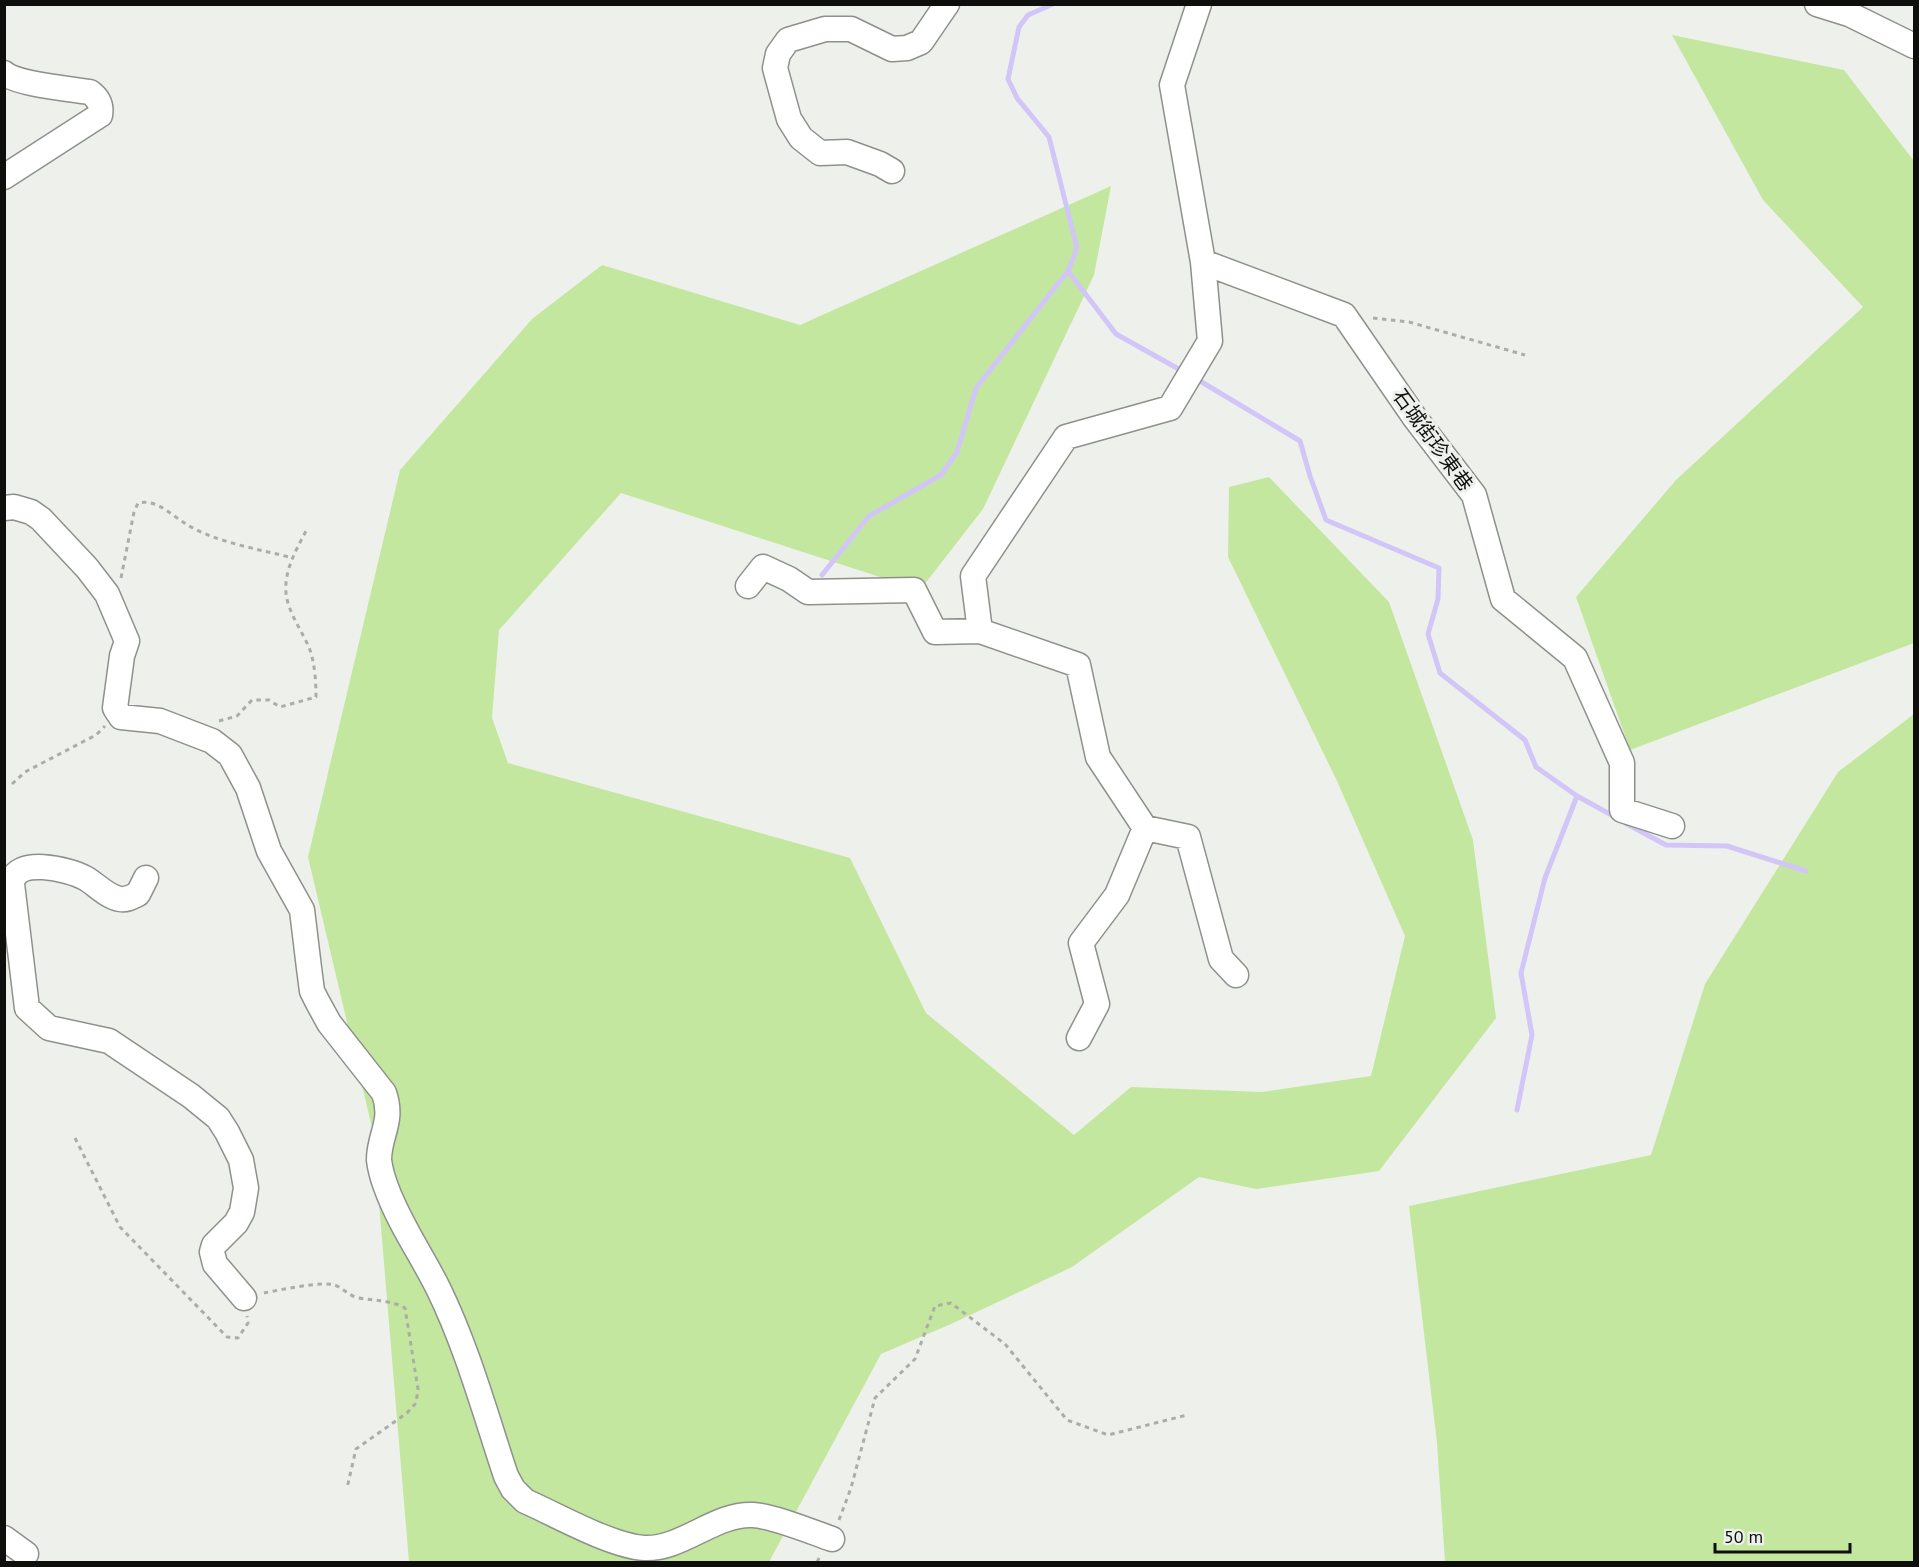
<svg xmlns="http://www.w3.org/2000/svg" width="1919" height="1567" font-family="'PT Sans','Noto Sans TC',sans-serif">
<rect width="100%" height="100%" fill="#eef1eb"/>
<path fill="#c4e79f" d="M 1672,35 L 1844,70 L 1914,161 L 1914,643 L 1630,750 L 1576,597 L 1676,480 L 1863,307 L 1763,200 Z
M 1111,186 L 1094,275 L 983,509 L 920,590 L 621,493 L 499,630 L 492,718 L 508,763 L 850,858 L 926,1013 L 1074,1135 L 1131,1087 L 1262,1092 L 1371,1076 L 1405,936 L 1337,781 L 1228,557 L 1229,487 L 1269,477 L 1389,602 L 1473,840 L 1496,1018 L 1379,1171 L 1256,1189 L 1199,1177 L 1072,1267 L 951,1324 L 881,1354 L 769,1562 L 409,1562 L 373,1132 L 308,857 L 400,470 L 532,319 L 602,265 L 800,325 Z
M 1914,714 L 1914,1562 L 1445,1562 L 1437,1443 L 1409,1206 L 1651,1155 L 1705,984 L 1838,772 Z"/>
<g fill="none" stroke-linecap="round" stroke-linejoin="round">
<path stroke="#d2c5f7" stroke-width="5" d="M 1053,4 L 1028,15 L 1019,27 L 1008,79 L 1017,98 L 1049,137 L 1077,248 L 1068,271 L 1116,334 L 1184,372
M 1195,378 L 1300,441 L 1310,476 L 1326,520 L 1439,568 L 1438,599 L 1428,634 L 1440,673 L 1525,740 L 1536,767 L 1577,796 L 1617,818
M 822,575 L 869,516 L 941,475 L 957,452 L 976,388 L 1068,271
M 1625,823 L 1666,845 L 1727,846 L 1806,871
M 1517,1110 L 1532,1035 L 1521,973 L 1545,878 L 1577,796"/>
<defs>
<path id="minor" d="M 1817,4 L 1849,14 L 1914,46
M 4,73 C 16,84 71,89 90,92 C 98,98 102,104 100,115 L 4,177
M 892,171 L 880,164 L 847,152 L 820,153 L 801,138 L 789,119 L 775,68 L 778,54 L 788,40 L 825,29 L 851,29 L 892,49 L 907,48 L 921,42 L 947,4
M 1203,262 L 1344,315 L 1415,418 L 1474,495 L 1503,599 L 1575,658 L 1622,763 L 1622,810 L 1672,826
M 4,508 L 14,507 L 31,512 L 41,519 L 87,568 L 107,594 L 127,641 L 122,656 L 115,708 L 121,717 L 160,721 L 212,741 L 230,755 L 248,788 L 269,851 L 302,910 L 309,968 L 312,991 L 317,1001 L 329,1023 L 384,1093 C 394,1122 379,1134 379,1160 C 380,1168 383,1179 386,1187 C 399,1223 421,1254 438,1288 C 467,1347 485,1413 506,1476 L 513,1489 L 525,1501 C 557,1515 611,1546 644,1548 C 682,1550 715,1513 753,1515 C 773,1516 812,1532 832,1539
M 748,586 L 763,567 L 789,579 L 808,592 L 914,590 L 935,632 L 980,631
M 1145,828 L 1188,837 L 1221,959 L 1236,975
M 146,878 L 138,894 C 132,897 127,900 120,899 C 107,897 96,884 85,878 C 69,869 14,856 12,884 L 27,1008 L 49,1028 L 109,1041 L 191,1096 L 218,1118 L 227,1132 L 241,1160 L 246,1188 L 242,1212 L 236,1223 L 214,1245 L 212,1252 L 215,1264 L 244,1298
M 1079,1038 L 1097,1004 L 1081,943 L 1117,895 L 1145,828 L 1098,757 L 1078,665 L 980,631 L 973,576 L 1066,437 L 1170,408 L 1210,341 L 1203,262 L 1172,85 L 1199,4
M 4,1538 L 26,1554"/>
</defs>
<use href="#minor" stroke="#8e918b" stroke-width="27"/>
<path stroke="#abada8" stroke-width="3" stroke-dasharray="4.5 4.5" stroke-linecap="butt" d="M 1373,318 L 1409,322 L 1525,355
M 121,578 L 134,512 L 138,503 C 156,499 169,513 183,522 C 212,542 259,549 293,558
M 219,721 L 237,716 L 252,700 L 269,700 L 280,707 L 316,697 C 316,682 315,665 310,650 C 303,632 288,613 286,593 C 284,571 296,550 306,531
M 12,784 L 25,772 L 96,735 L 105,726
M 75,1138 L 120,1227 L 227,1337 L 238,1338 L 248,1323 L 247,1316
M 264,1293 C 278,1290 323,1281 335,1285 C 344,1289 349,1296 359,1298 C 375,1301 391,1300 405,1308 L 418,1389 L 416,1403 L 407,1413 L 356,1449 L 347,1488
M 839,1520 L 851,1488 L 875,1398 L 915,1359 L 935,1306 L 951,1303 L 1005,1344 L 1067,1420 L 1108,1435 L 1187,1415
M 817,1562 L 821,1555"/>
<use href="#minor" stroke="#fff" stroke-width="24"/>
</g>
<g text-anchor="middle" stroke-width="6" stroke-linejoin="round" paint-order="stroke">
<g font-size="20" fill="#0e0f0d" stroke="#eef1eb">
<text transform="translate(1433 440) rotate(54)" y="7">石城街珍東巷</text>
</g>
</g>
<rect width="1919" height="1567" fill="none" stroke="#0e0f0d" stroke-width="12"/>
<path d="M1715 1543v9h135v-9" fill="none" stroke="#0e0f0d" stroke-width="3"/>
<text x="1724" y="1543" font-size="18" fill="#0e0f0d" stroke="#eef1eb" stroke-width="4.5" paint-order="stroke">50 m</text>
</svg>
